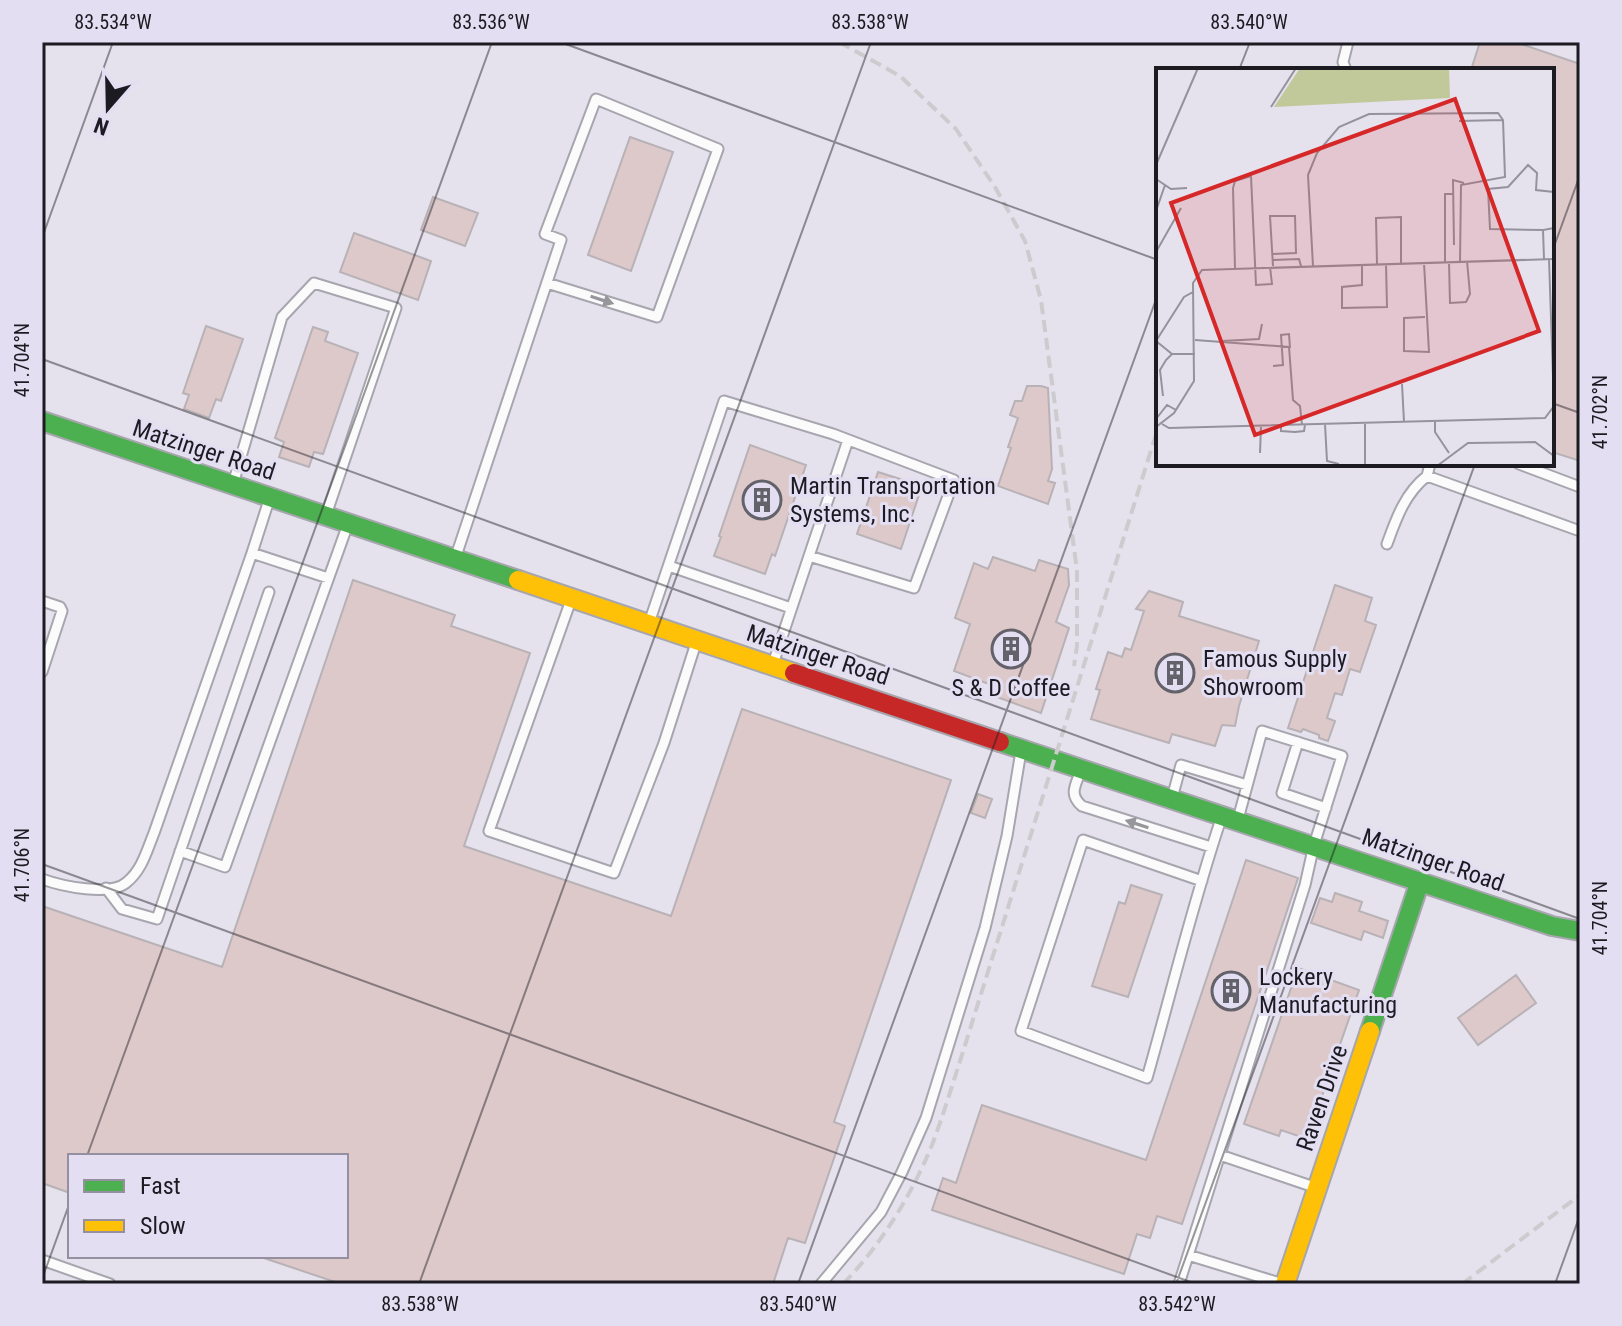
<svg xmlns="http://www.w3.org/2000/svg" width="1622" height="1326" font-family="'Roboto Condensed',sans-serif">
<rect width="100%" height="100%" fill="#e5e2ee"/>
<path fill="#ddc9ca" stroke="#b8b2b6" stroke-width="2" d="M 1480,42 L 1515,42 L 1580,64 L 1580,461 L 1552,452 L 1552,70 L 1471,70 Z
M 630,137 L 673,152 L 631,271 L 588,255 Z
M 433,197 L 478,213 L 465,246 L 421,230 Z
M 354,233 L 431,261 L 418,300 L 340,272 Z
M 206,326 L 243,339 L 221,401 L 216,399 L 209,418 L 184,409 L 189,395 L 183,393 Z
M 313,327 L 328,332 L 325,341 L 358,353 L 323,454 L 314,452 L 309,467 L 279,457 L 284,442 L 275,438 Z
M 1027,386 L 1041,386 L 1048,388 L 1052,469 L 1048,481 L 1055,483 L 1048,504 L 998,486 L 1011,448 L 1008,447 L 1018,418 L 1010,415 L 1015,401 L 1022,401 Z
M 750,445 L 806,465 L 775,556 L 772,554 L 765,574 L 714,556 L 721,537 L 719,536 Z
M 878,472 L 922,486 L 901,549 L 857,534 Z
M 993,557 L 1035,571 L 1039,560 L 1068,569 L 1069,585 L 1056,622 L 1069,628 L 1041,713 L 994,696 L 997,687 L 954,671 L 970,624 L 955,618 L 974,563 L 988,569 Z
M 353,580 L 455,615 L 451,626 L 530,653 L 464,846 L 671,916 L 742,709 L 951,780 L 834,1122 L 845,1126 L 805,1243 L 788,1238 L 773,1284 L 341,1284 L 258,1256 L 346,1256 L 346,1156 L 70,1156 L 70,1193 L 42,1183 L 42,906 L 222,967 Z
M 1335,585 L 1372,598 L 1365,621 L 1376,625 L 1360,672 L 1350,669 L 1342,695 L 1335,693 L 1327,718 L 1335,721 L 1328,741 L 1319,738 L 1319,735 L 1303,729 L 1301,732 L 1288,728 Z
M 1149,591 L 1183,602 L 1179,616 L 1259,641 L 1239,706 L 1235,726 L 1222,725 L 1215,746 L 1172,734 L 1169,743 L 1091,719 L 1100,690 L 1096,689 L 1108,652 L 1122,657 L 1125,648 L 1131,650 L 1144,611 L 1136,609 Z
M 978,794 L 992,799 L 985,818 L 971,813 Z
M 1246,860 L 1298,878 L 1182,1224 L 1157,1216 L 1150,1238 L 1137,1234 L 1124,1274 L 932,1210 L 943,1178 L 956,1183 L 982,1105 L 1146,1160 Z
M 1131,885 L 1162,895 L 1128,997 L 1092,986 L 1119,902 L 1125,904 Z
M 1335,893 L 1362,902 L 1359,911 L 1388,921 L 1383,938 L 1364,931 L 1361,940 L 1311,923 L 1320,898 L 1332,902 Z
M 1298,968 L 1359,990 L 1307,1139 L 1281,1130 L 1279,1136 L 1244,1124 Z
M 1516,975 L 1536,1003 L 1478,1045 L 1458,1018 Z"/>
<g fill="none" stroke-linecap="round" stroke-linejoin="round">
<defs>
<path id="lane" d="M 1346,70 L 1343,62 L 1348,42
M 1519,464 L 1580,487
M 1427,476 L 1430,464
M 233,484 L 282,317 L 314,283 L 396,308 L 326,515
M 1387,544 C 1396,519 1405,493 1427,476 L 1580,531
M 252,553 L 328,578
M 809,556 L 848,440
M 455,559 L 561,240 L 545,234 L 596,99 L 718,149 L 657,317 L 547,283
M 669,566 L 791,608
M 571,600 L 489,831 L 614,873 L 664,743 L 696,643
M 42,601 L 60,607 L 62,611 L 42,672
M 649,623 L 724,401 L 833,434 L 954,480 L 914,588 L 809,556 L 773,664
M 1298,742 L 1282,793 L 1326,808
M 1081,770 C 1076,785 1068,794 1082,806 L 1211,847
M 1172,798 L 1181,765 L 1247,785
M 180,851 L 225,867 L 348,524
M 42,879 C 61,886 111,897 127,882 C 142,870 147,850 154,833 L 252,553 L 270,497
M 1202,881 L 1083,840 L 1021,1031 L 1147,1078 C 1172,990 1193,902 1222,816
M 106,888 L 122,909 L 157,919 L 269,592
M 1220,1155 L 1317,1188
M 1188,1255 L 1283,1284
M 42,1260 L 110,1284
M 821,1284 L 881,1212 L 902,1172 L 926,1118 L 985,928 L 1007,836 L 1021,751
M 1179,1284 L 1305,885 L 1314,845 L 1342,756 L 1262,731 L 1238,819"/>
<path id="fast" d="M 42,421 L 518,580
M 1000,742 L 1552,926 L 1580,931
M 1370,1031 L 1420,881"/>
<path id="slow" d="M 518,580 L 794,673
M 1285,1284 L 1370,1031"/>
<path id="jam" d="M 794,673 L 1000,742"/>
</defs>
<use href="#lane" stroke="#a7a6ae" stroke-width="13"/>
<use href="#fast" stroke="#a7a6ae" stroke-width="22"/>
<use href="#slow" stroke="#a7a6ae" stroke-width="22"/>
<use href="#jam" stroke="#a7a6ae" stroke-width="22"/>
<use href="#lane" stroke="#fbfbfc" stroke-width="9"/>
<use href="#fast" stroke="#4caf50" stroke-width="18"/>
<use href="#slow" stroke="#ffc107" stroke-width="18"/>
<use href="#jam" stroke="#c62828" stroke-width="18"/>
<path stroke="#cccbce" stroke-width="4" stroke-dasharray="12 6" stroke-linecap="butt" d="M 839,42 L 900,76 L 956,129 L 995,187 L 1025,241 L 1041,300 L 1077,571 L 1077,646 L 1074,666
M 843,1284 C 881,1245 911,1196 932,1145 C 943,1116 952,1086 961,1058 L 1158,428
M 1462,1284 L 1580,1195"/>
</g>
<defs><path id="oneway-solid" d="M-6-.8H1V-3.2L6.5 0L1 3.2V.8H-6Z" transform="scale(2)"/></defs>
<g fill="#97969a">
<use href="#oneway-solid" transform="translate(602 300) rotate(18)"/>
<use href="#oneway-solid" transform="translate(1137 824) rotate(-162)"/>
</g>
<path fill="none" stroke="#1d1b22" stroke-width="2" stroke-opacity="0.45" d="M 560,42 L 1158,260M 1239,70 L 1250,42M 42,238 L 113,42M 1552,252 L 1580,175M 42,359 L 1580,919M 1552,403 L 1580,413M 42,864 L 1196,1284M 87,1156 L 492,42M 42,1279 L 70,1202M 419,1284 L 871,42M 798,1284 L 1158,294M 1176,1284 L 1475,464M 1555,1284 L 1580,1215"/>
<defs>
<symbol id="building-ring" viewBox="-11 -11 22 22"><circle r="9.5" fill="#e3def2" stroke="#636169" stroke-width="1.5"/><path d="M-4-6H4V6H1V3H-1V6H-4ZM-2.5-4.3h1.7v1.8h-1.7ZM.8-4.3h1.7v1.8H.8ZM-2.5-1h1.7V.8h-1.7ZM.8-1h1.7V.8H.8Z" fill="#636169"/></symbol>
</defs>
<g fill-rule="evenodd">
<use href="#building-ring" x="740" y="478" width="44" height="44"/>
<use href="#building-ring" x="989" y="627" width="44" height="44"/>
<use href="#building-ring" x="1153" y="651" width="44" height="44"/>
<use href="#building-ring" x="1209" y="969" width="44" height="44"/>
</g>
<g text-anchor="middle" stroke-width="6" stroke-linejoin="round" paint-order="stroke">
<g font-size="24" fill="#1d1b22" stroke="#e3def2">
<text transform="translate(204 450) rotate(18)" y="8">Matzinger Road</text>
<text transform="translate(818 655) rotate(18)" y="8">Matzinger Road</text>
<text transform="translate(1433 860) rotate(19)" y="8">Matzinger Road</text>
<text transform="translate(1322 1098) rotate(-71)" y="8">Raven Drive</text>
</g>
<g font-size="24" fill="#1d1b22" stroke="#e3def2" text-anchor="start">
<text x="790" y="494">Martin Transportation<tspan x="790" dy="28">Systems, Inc.</tspan></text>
<text x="1203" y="667">Famous Supply<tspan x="1203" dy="28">Showroom</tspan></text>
<text x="1011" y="696" text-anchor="middle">S &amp; D Coffee</text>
<text x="1259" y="985">Lockery<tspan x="1259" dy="28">Manufacturing</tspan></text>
</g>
</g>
<g transform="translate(1156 68)">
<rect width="398" height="398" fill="#e5e2ee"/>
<path d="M 144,0 L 293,0 L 294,30 L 118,39 Z" fill="#c1c89a"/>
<path fill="none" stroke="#95929c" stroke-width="2" d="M 115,39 L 140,0M 303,53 L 347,52M 0,97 L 42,0M 0,111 L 15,121 L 31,120M 77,120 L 79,113 L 95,108 L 100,217 L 116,216 L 114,199M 77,120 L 79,200M 0,143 L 9,117M 388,162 L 334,161 L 332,121 L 352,119 L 372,97 L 381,105 L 380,122 L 398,124M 298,177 L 297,112 L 308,115M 0,184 L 25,140M 117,186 L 140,185 L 139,148 L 114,148 L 117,198M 388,191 L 387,162 L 398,160M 117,192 L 143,191 L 145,198M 289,194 L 289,126 L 297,126M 293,194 L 294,235 L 310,234 L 314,226 L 311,193M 268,195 L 273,284 L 248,283 L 248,250 L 269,249M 206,196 L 206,217 L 186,219 L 186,240 L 231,239 L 230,196M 221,196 L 220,150 L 245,149 L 245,195M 157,198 L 152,107 L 161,85 L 183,59 L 213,46 L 342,45 L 347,52 L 349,109 L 305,117 L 304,194M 39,272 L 133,279 L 137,332 L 144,338 L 146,357M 67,273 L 103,271 L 106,256M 16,286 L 0,273 L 28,229 L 37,224M 117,298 L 127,297 L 125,267 L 133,266 L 134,280M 246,316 L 248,354M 7,328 L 4,302 L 10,292 L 16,286 L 39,286M 0,351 L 11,337 L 20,342M 279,354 L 279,364 L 293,385M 209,355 L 209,398M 6,356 L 13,360 L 389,350 L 398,338 L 393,191M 169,356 L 171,393 L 183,396M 125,357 L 125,363 L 139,364 L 148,363 L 149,357M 0,359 L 18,345 L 38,313 L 37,215 L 46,202 L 398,191M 104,385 L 105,358M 281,398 L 312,375 L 379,374 L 398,388"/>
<path fill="#d62828" fill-opacity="0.15" stroke="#d62828" stroke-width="4" d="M 299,31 L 383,263 L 99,367 L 15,135 Z"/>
<rect width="398" height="398" fill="none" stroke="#1d1b22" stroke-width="4"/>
</g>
<rect width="1622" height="1326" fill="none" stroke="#e3def2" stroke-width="88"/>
<rect x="68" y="1154" width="280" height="104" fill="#e3def2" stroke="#94909f" stroke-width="2"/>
<rect x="84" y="1180" width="40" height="12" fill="#4caf50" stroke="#94909f" stroke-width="2"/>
<text x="140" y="1194" font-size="24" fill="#1d1b22">Fast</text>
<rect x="84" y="1220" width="40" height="12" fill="#ffc107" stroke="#94909f" stroke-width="2"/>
<text x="140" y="1234" font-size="24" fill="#1d1b22">Slow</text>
<g transform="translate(108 108) rotate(200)" stroke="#e3def2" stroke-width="6" paint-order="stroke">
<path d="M0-6L14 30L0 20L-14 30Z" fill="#1d1b22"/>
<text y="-12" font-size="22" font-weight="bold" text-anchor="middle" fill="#1d1b22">N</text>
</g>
<rect x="44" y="44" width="1534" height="1238" fill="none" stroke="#1d1b22" stroke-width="3"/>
<g font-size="20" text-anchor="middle" fill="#1d1b22">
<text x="113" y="29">83.534°W</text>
<text x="491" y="29">83.536°W</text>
<text x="870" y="29">83.538°W</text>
<text x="1249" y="29">83.540°W</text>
<text transform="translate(22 360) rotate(-90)" y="7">41.704°N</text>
<text transform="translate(1600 412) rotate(-90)" y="7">41.702°N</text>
<text transform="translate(22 865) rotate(-90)" y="7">41.706°N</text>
<text transform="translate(1600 918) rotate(-90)" y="7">41.704°N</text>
<text x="420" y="1311">83.538°W</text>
<text x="798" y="1311">83.540°W</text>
<text x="1177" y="1311">83.542°W</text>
</g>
</svg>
